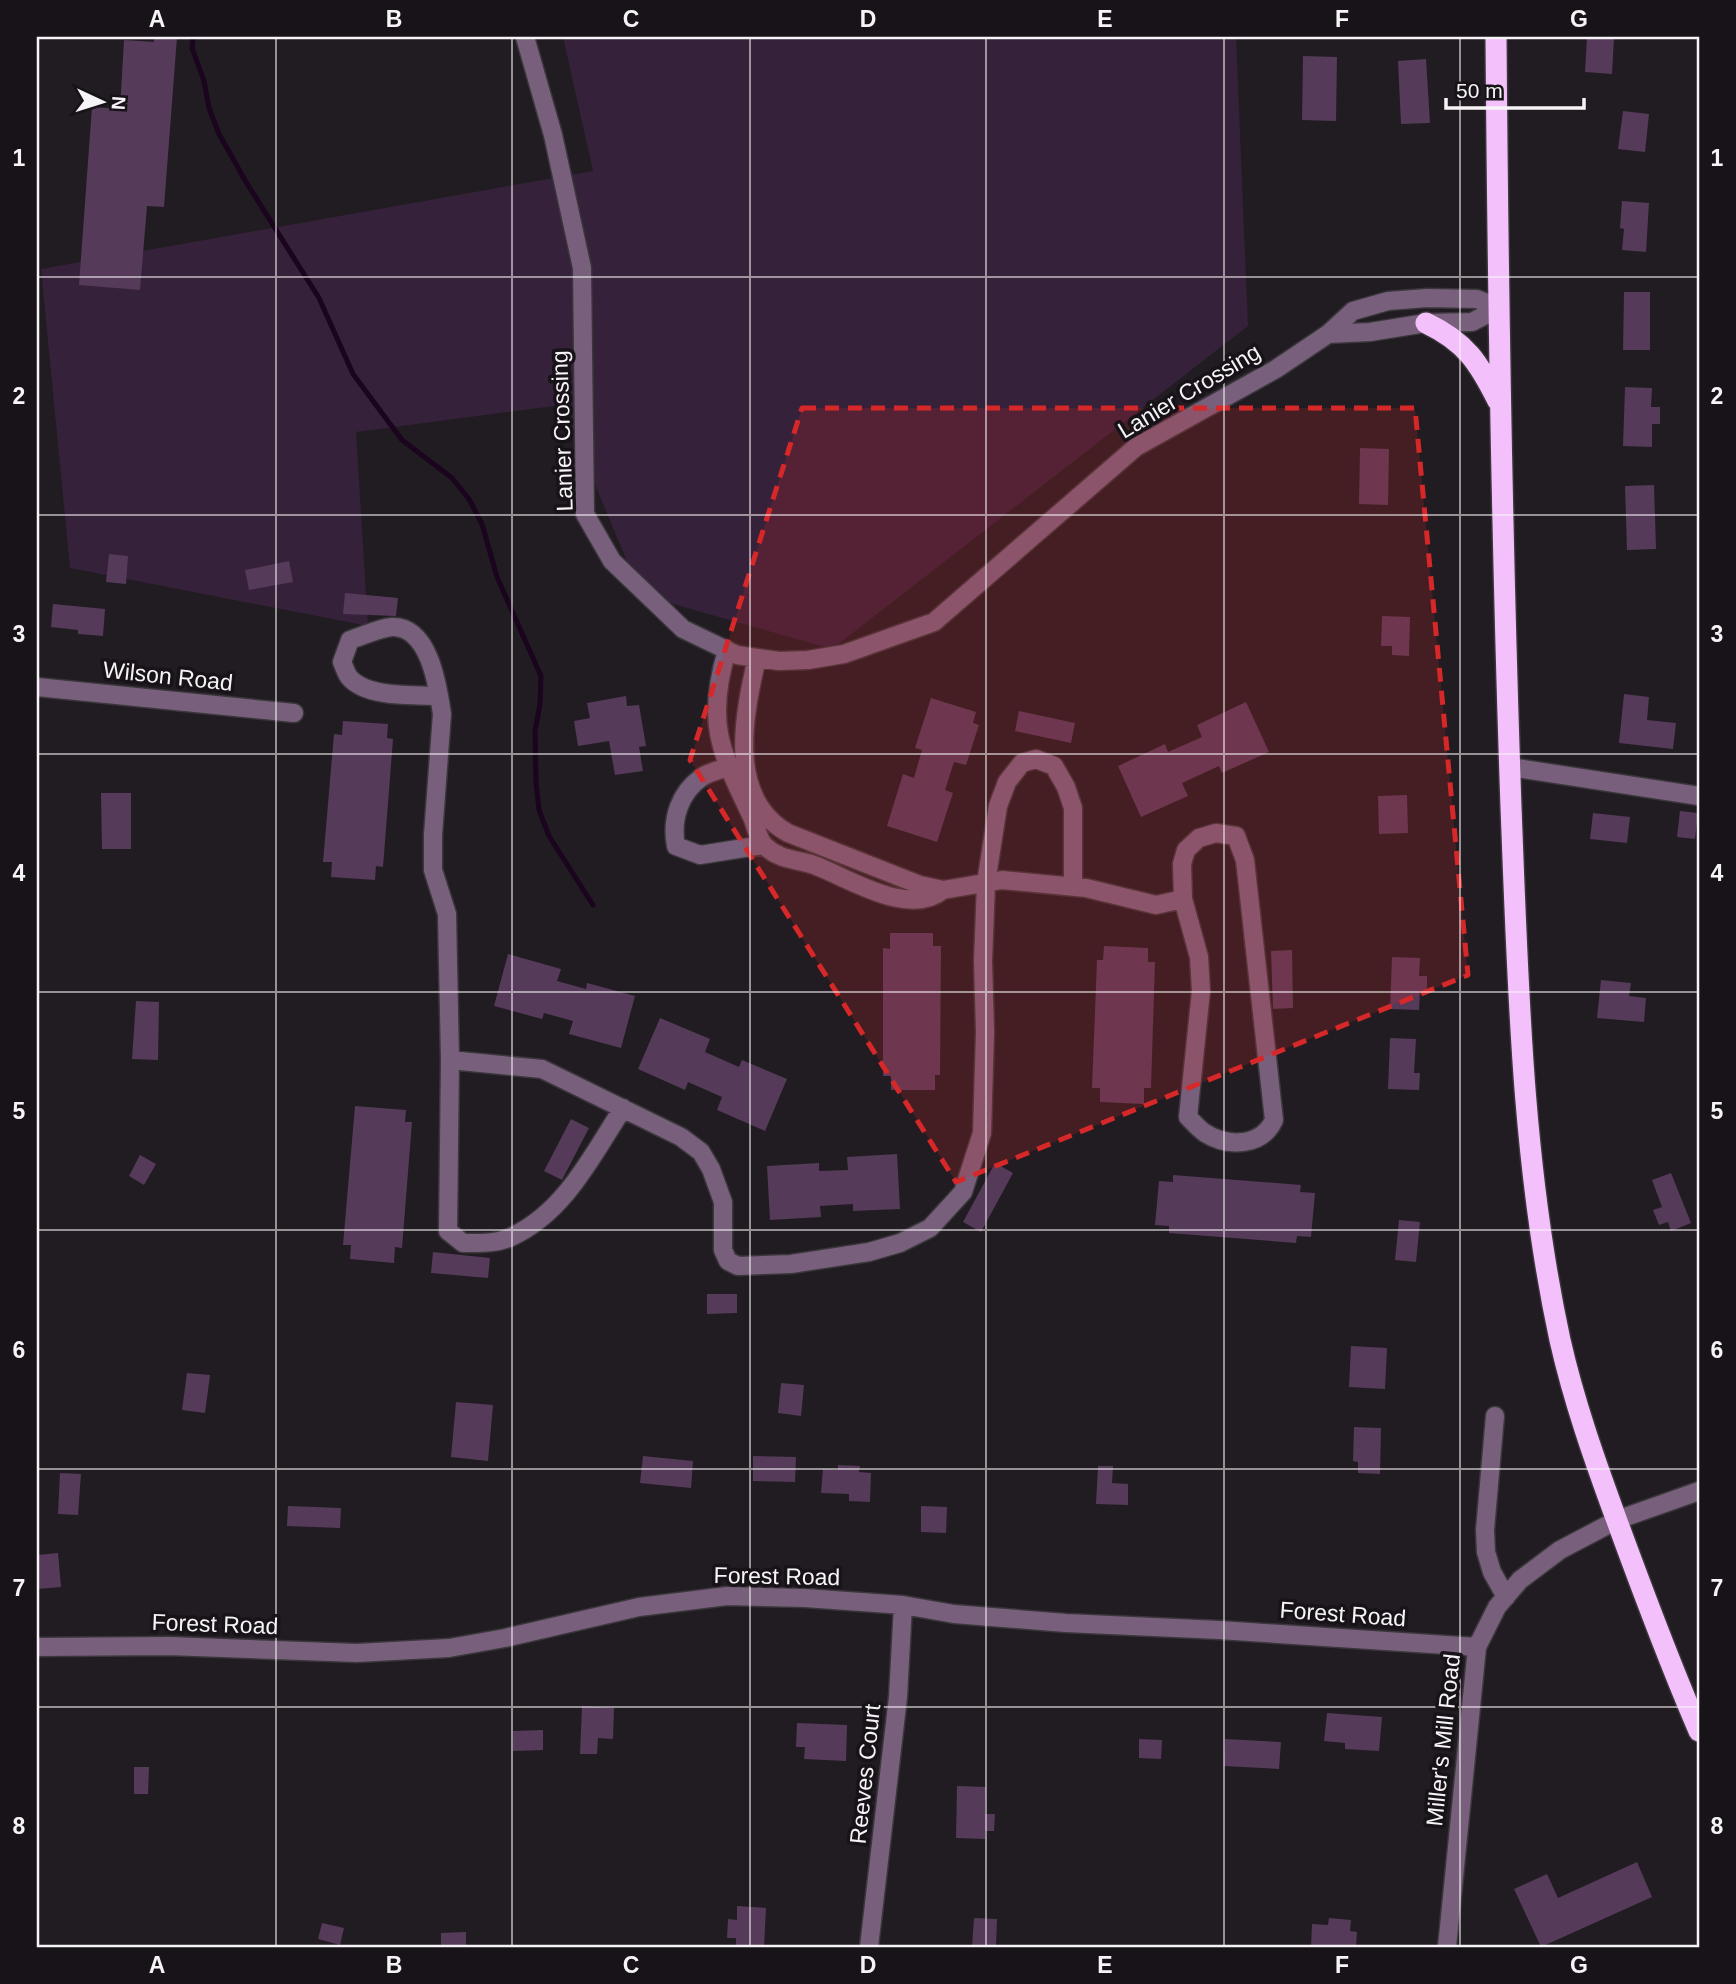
<svg xmlns="http://www.w3.org/2000/svg" width="1736" height="1984" font-family="Helvetica,sans-serif">
<rect width="100%" height="100%" fill="#201c21"/>
<path fill="#352139" d="M 563,37 L 1236,37 L 1248,326 L 832,649 L 641,595 L 562,405 L 356,432 L 368,626 L 70,568 L 41,269 L 593,171 Z"/>
<g fill="none" stroke-linecap="round" stroke-linejoin="round">
<path stroke="#1a041e" stroke-width="5" d="M 193,37 L 192,48 L 204,81 L 209,108 L 219,134 L 246,182 L 319,298 L 353,374 L 402,440 L 452,478 L 469,499 L 482,524 L 497,577 L 541,676 L 540,704 L 535,731 L 536,782 L 539,810 L 549,836 L 593,905"/>
</g>
<path fill="#553a59" d="M 154,37 L 177,37 L 164,207 L 147,206 L 140,290 L 79,285 L 92,107 L 120,109 L 124,40 L 154,42 Z
M 1587,37 L 1614,37 L 1612,74 L 1585,72 Z
M 1303,56 L 1337,57 L 1336,121 L 1302,120 Z
M 1426,59 L 1430,123 L 1401,124 L 1398,61 Z
M 1623,111 L 1649,114 L 1645,152 L 1618,149 Z
M 1622,201 L 1649,203 L 1646,252 L 1622,250 L 1624,229 L 1620,228 Z
M 1624,292 L 1650,292 L 1650,350 L 1623,350 Z
M 1625,387 L 1652,388 L 1651,407 L 1660,407 L 1660,424 L 1652,424 L 1652,447 L 1623,446 Z
M 1360,448 L 1389,449 L 1388,505 L 1359,504 Z
M 1654,485 L 1656,549 L 1627,550 L 1625,486 Z
M 109,554 L 128,556 L 126,584 L 106,582 Z
M 289,561 L 293,582 L 249,590 L 245,570 Z
M 345,593 L 398,598 L 396,616 L 343,614 Z
M 53,604 L 105,609 L 103,636 L 78,634 L 78,630 L 51,627 Z
M 1382,616 L 1410,617 L 1409,656 L 1392,655 L 1392,646 L 1381,646 Z
M 1624,694 L 1649,697 L 1647,720 L 1676,723 L 1673,749 L 1619,743 Z
M 626,696 L 627,706 L 639,705 L 646,746 L 639,747 L 643,771 L 615,775 L 609,741 L 578,746 L 574,721 L 590,718 L 587,703 Z
M 931,698 L 976,712 L 973,723 L 979,725 L 966,765 L 954,762 L 945,790 L 953,793 L 937,842 L 887,826 L 903,774 L 914,778 L 922,750 L 915,748 Z
M 1246,702 L 1269,752 L 1222,773 L 1219,766 L 1182,783 L 1188,796 L 1141,817 L 1118,766 L 1165,744 L 1168,752 L 1202,737 L 1197,725 Z
M 1019,711 L 1075,723 L 1071,743 L 1015,731 Z
M 343,721 L 388,724 L 387,738 L 393,739 L 383,867 L 376,866 L 375,880 L 331,877 L 332,862 L 323,862 L 334,734 L 342,735 Z
M 101,793 L 131,793 L 131,849 L 102,849 Z
M 1407,795 L 1408,833 L 1379,834 L 1378,796 Z
M 1680,811 L 1698,813 L 1695,839 L 1677,837 Z
M 1593,813 L 1630,817 L 1627,843 L 1590,839 Z
M 890,933 L 933,933 L 933,946 L 941,946 L 940,1075 L 935,1075 L 935,1090 L 891,1090 L 891,1076 L 883,1076 L 883,948 L 890,949 Z
M 1104,946 L 1148,948 L 1148,962 L 1155,962 L 1151,1088 L 1144,1088 L 1144,1104 L 1100,1102 L 1100,1088 L 1092,1088 L 1097,960 L 1103,960 Z
M 1292,950 L 1293,1008 L 1273,1009 L 1271,951 Z
M 508,954 L 561,969 L 557,981 L 586,989 L 587,983 L 635,996 L 621,1048 L 569,1034 L 573,1021 L 544,1013 L 542,1019 L 494,1006 Z
M 1392,957 L 1420,958 L 1419,976 L 1427,976 L 1427,991 L 1420,991 L 1419,1010 L 1390,1009 Z
M 1601,980 L 1631,983 L 1629,996 L 1646,998 L 1644,1022 L 1597,1018 Z
M 136,1001 L 159,1002 L 158,1060 L 132,1059 Z
M 660,1018 L 710,1039 L 705,1052 L 739,1067 L 742,1060 L 787,1079 L 765,1131 L 717,1110 L 722,1097 L 688,1082 L 685,1090 L 638,1069 Z
M 1390,1038 L 1416,1039 L 1414,1073 L 1420,1073 L 1419,1090 L 1388,1089 Z
M 355,1106 L 406,1110 L 405,1122 L 412,1122 L 402,1248 L 395,1247 L 394,1263 L 350,1259 L 351,1245 L 343,1245 Z
M 571,1119 L 589,1128 L 562,1180 L 544,1171 Z
M 897,1154 L 900,1209 L 853,1211 L 853,1204 L 820,1206 L 821,1217 L 770,1220 L 767,1166 L 819,1163 L 819,1171 L 848,1170 L 847,1157 Z
M 140,1155 L 156,1164 L 144,1185 L 129,1176 Z
M 995,1163 L 1013,1173 L 981,1232 L 963,1222 Z
M 1671,1173 L 1691,1223 L 1671,1231 L 1668,1222 L 1659,1225 L 1653,1210 L 1662,1207 L 1652,1180 Z
M 1173,1175 L 1301,1185 L 1300,1192 L 1315,1193 L 1311,1237 L 1297,1236 L 1296,1243 L 1169,1233 L 1169,1226 L 1155,1225 L 1159,1181 L 1173,1182 Z
M 1399,1220 L 1420,1222 L 1416,1262 L 1395,1260 Z
M 433,1252 L 490,1258 L 488,1278 L 431,1273 Z
M 707,1294 L 737,1294 L 737,1313 L 707,1314 Z
M 1351,1346 L 1387,1348 L 1385,1389 L 1349,1387 Z
M 187,1373 L 210,1375 L 205,1413 L 182,1410 Z
M 781,1383 L 804,1385 L 801,1416 L 778,1413 Z
M 456,1402 L 493,1405 L 488,1461 L 451,1457 Z
M 1354,1427 L 1381,1428 L 1380,1474 L 1358,1473 L 1358,1462 L 1353,1461 Z
M 643,1456 L 693,1461 L 691,1488 L 640,1483 Z
M 753,1456 L 796,1457 L 795,1482 L 753,1481 Z
M 838,1465 L 860,1466 L 859,1472 L 871,1473 L 870,1502 L 849,1501 L 849,1494 L 821,1493 L 823,1469 L 838,1470 Z
M 1098,1466 L 1113,1466 L 1112,1483 L 1128,1484 L 1128,1505 L 1096,1504 Z
M 60,1473 L 81,1474 L 78,1515 L 58,1514 Z
M 288,1506 L 341,1508 L 340,1528 L 287,1526 Z
M 921,1506 L 947,1507 L 946,1533 L 921,1532 Z
M 58,1553 L 61,1587 L 37,1589 L 37,1555 Z
M 582,1706 L 614,1708 L 613,1739 L 598,1738 L 597,1754 L 580,1754 Z
M 1327,1713 L 1382,1717 L 1379,1751 L 1345,1749 L 1345,1743 L 1324,1741 Z
M 797,1723 L 847,1725 L 846,1761 L 804,1759 L 805,1747 L 796,1747 Z
M 543,1730 L 543,1750 L 513,1751 L 513,1731 Z
M 1139,1739 L 1162,1740 L 1161,1759 L 1139,1758 Z
M 1225,1739 L 1281,1742 L 1279,1769 L 1224,1766 Z
M 134,1767 L 149,1767 L 148,1794 L 134,1794 Z
M 957,1786 L 986,1787 L 985,1814 L 995,1814 L 994,1831 L 985,1831 L 985,1839 L 956,1838 Z
M 1637,1862 L 1652,1897 L 1541,1947 L 1514,1889 L 1547,1874 L 1558,1898 Z
M 737,1906 L 766,1908 L 764,1947 L 736,1947 L 736,1938 L 727,1938 L 728,1919 L 737,1920 Z
M 974,1918 L 997,1919 L 996,1947 L 972,1947 Z
M 1329,1918 L 1351,1920 L 1350,1931 L 1357,1932 L 1356,1947 L 1311,1947 L 1312,1924 L 1328,1925 Z
M 322,1923 L 344,1928 L 340,1945 L 318,1939 Z
M 466,1932 L 466,1947 L 441,1947 L 441,1933 Z"/>
<g fill="none" stroke-linecap="round" stroke-linejoin="round">
<defs>
<path id="minor" d="M 525,37 L 553,135 L 582,268 L 585,514 L 612,561 L 683,629 L 737,655 L 779,661 L 808,660 L 844,654 L 934,622 L 1136,447 L 1276,369 L 1328,334 L 1353,311 L 1388,301 L 1427,298 L 1477,299 L 1499,308
M 1328,334 L 1370,332 L 1426,323 L 1472,322 L 1499,308
M 727,650 C 705,724 721,752 752,817 C 756,826 758,840 765,846 C 779,860 796,859 814,865 C 849,878 908,918 943,890
M 757,658 C 744,714 726,798 788,833 L 920,885 L 943,890 L 1002,880 L 1086,888 L 1156,905 L 1183,899
M 37,687 L 294,713
M 439,696 C 414,695 366,698 349,677 C 346,673 344,666 342,662 L 350,640 C 363,636 379,628 392,627 C 430,626 438,688 442,714 L 433,835 L 433,870 L 447,914 L 450,1060 L 448,1231 L 463,1243 C 479,1243 496,1244 511,1237 C 565,1212 592,1156 623,1108
M 728,767 C 720,770 709,772 702,777 C 679,793 671,820 676,846 L 700,855 L 763,845
M 1510,767 L 1699,796
M 1216,833 L 1236,836 L 1245,860 L 1274,1120 C 1262,1146 1229,1148 1205,1133 C 1199,1129 1193,1122 1188,1117 L 1201,991 L 1199,957 L 1183,899 L 1182,864 L 1186,850 L 1199,838 Z
M 450,1060 L 542,1069 L 681,1137 L 701,1152 L 711,1169 L 723,1202 L 723,1250 L 728,1261 L 738,1266 L 791,1264 L 869,1252 L 900,1243 L 930,1228 L 963,1192 L 982,1133 L 985,1032 L 983,961 L 986,883 L 998,806 L 1007,782 L 1022,763 L 1036,759 L 1054,766 L 1066,787 L 1073,808 L 1073,887
M 1495,1416 L 1485,1530 L 1486,1552 L 1492,1572 L 1506,1597
M 37,1647 L 169,1646 L 357,1653 L 449,1648 L 505,1638 L 639,1607 L 727,1596 L 805,1598 L 903,1605 L 954,1614 L 1066,1623 L 1219,1630 L 1477,1647
M 869,1947 L 898,1697 L 903,1605
M 1447,1947 L 1477,1647 L 1497,1607 L 1520,1580 L 1560,1550 L 1617,1520 L 1699,1491"/>
<path id="highway" d="M 1496,37 C 1498,293 1502,550 1511,807 C 1518,985 1522,1165 1560,1340 C 1574,1402 1595,1461 1617,1521 C 1643,1592 1669,1662 1699,1731
M 1426,323 C 1466,342 1479,363 1498,401"/>
</defs>
<use href="#minor" stroke="#3a363b" stroke-width="21"/>
<use href="#highway" stroke="#3a363b" stroke-width="24"/>
<use href="#minor" stroke="#785f7c" stroke-width="18"/>
<use href="#highway" stroke="#f4c0fb" stroke-width="21"/>
</g>
<path fill="#d62828" fill-opacity="0.2" stroke="#d62828" stroke-width="5" stroke-dasharray="14 9" stroke-linejoin="round" d="M 802,408 L 1415,408 L 1468,975 L 956,1182 L 690,760 Z"/>
<path fill="none" stroke="#f7f4f7" stroke-width="2" stroke-opacity="0.55" d="M 276,37 L 276,1947M 512,37 L 512,1947M 750,37 L 750,1947M 986,37 L 986,1947M 1224,37 L 1224,1947M 1460,37 L 1460,1947M 37,277 L 1699,277M 37,515 L 1699,515M 37,754 L 1699,754M 37,992 L 1699,992M 37,1230 L 1699,1230M 37,1469 L 1699,1469M 37,1707 L 1699,1707"/>
<g text-anchor="middle" stroke-width="7" stroke-linejoin="round" paint-order="stroke">
<g font-size="23" fill="#f7f4f7" stroke="#171318">
<text transform="translate(1189 391) rotate(-31)" y="8">Lanier Crossing</text>
<text transform="translate(562 431) rotate(-92)" y="8">Lanier Crossing</text>
<text transform="translate(168 676) rotate(6)" y="8">Wilson Road</text>
<text transform="translate(777 1576) rotate(1)" y="8">Forest Road</text>
<text transform="translate(1343 1614) rotate(4)" y="8">Forest Road</text>
<text transform="translate(215 1624) rotate(2)" y="8">Forest Road</text>
<text transform="translate(1443 1740) rotate(-84)" y="8">Miller's Mill Road</text>
<text transform="translate(865 1774) rotate(-84)" y="8">Reeves Court</text>
</g>
</g>
<rect width="1736" height="1984" fill="none" stroke="#171318" stroke-width="77"/>
<g transform="translate(102 102) rotate(94)" stroke="#171318" stroke-width="5" paint-order="stroke">
<path d="M0-5L12 26L0 18L-12 26Z" fill="#f7f4f7"/>
<text y="-10" font-size="19" font-weight="bold" text-anchor="middle" fill="#f7f4f7">N</text>
</g>
<path d="M1446 98v10h138v-10" fill="none" stroke="#f7f4f7" stroke-width="3.5"/>
<text x="1456" y="98" font-size="21" fill="#f7f4f7" stroke="#171318" stroke-width="5" paint-order="stroke">50 m</text>
<rect x="38" y="38" width="1660" height="1908" fill="none" stroke="#f7f4f7" stroke-width="2.5"/>
<g font-size="23" text-anchor="middle" font-weight="bold" fill="#f7f4f7">
<text x="157" y="27">A</text>
<text x="394" y="27">B</text>
<text x="631" y="27">C</text>
<text x="868" y="27">D</text>
<text x="1105" y="27">E</text>
<text x="1342" y="27">F</text>
<text x="1579" y="27">G</text>
<text x="19" y="166">1</text>
<text x="1717" y="166">1</text>
<text x="19" y="404">2</text>
<text x="1717" y="404">2</text>
<text x="19" y="642">3</text>
<text x="1717" y="642">3</text>
<text x="19" y="881">4</text>
<text x="1717" y="881">4</text>
<text x="19" y="1119">5</text>
<text x="1717" y="1119">5</text>
<text x="19" y="1358">6</text>
<text x="1717" y="1358">6</text>
<text x="19" y="1596">7</text>
<text x="1717" y="1596">7</text>
<text x="19" y="1834">8</text>
<text x="1717" y="1834">8</text>
<text x="157" y="1973">A</text>
<text x="394" y="1973">B</text>
<text x="631" y="1973">C</text>
<text x="868" y="1973">D</text>
<text x="1105" y="1973">E</text>
<text x="1342" y="1973">F</text>
<text x="1579" y="1973">G</text>
</g>
</svg>
